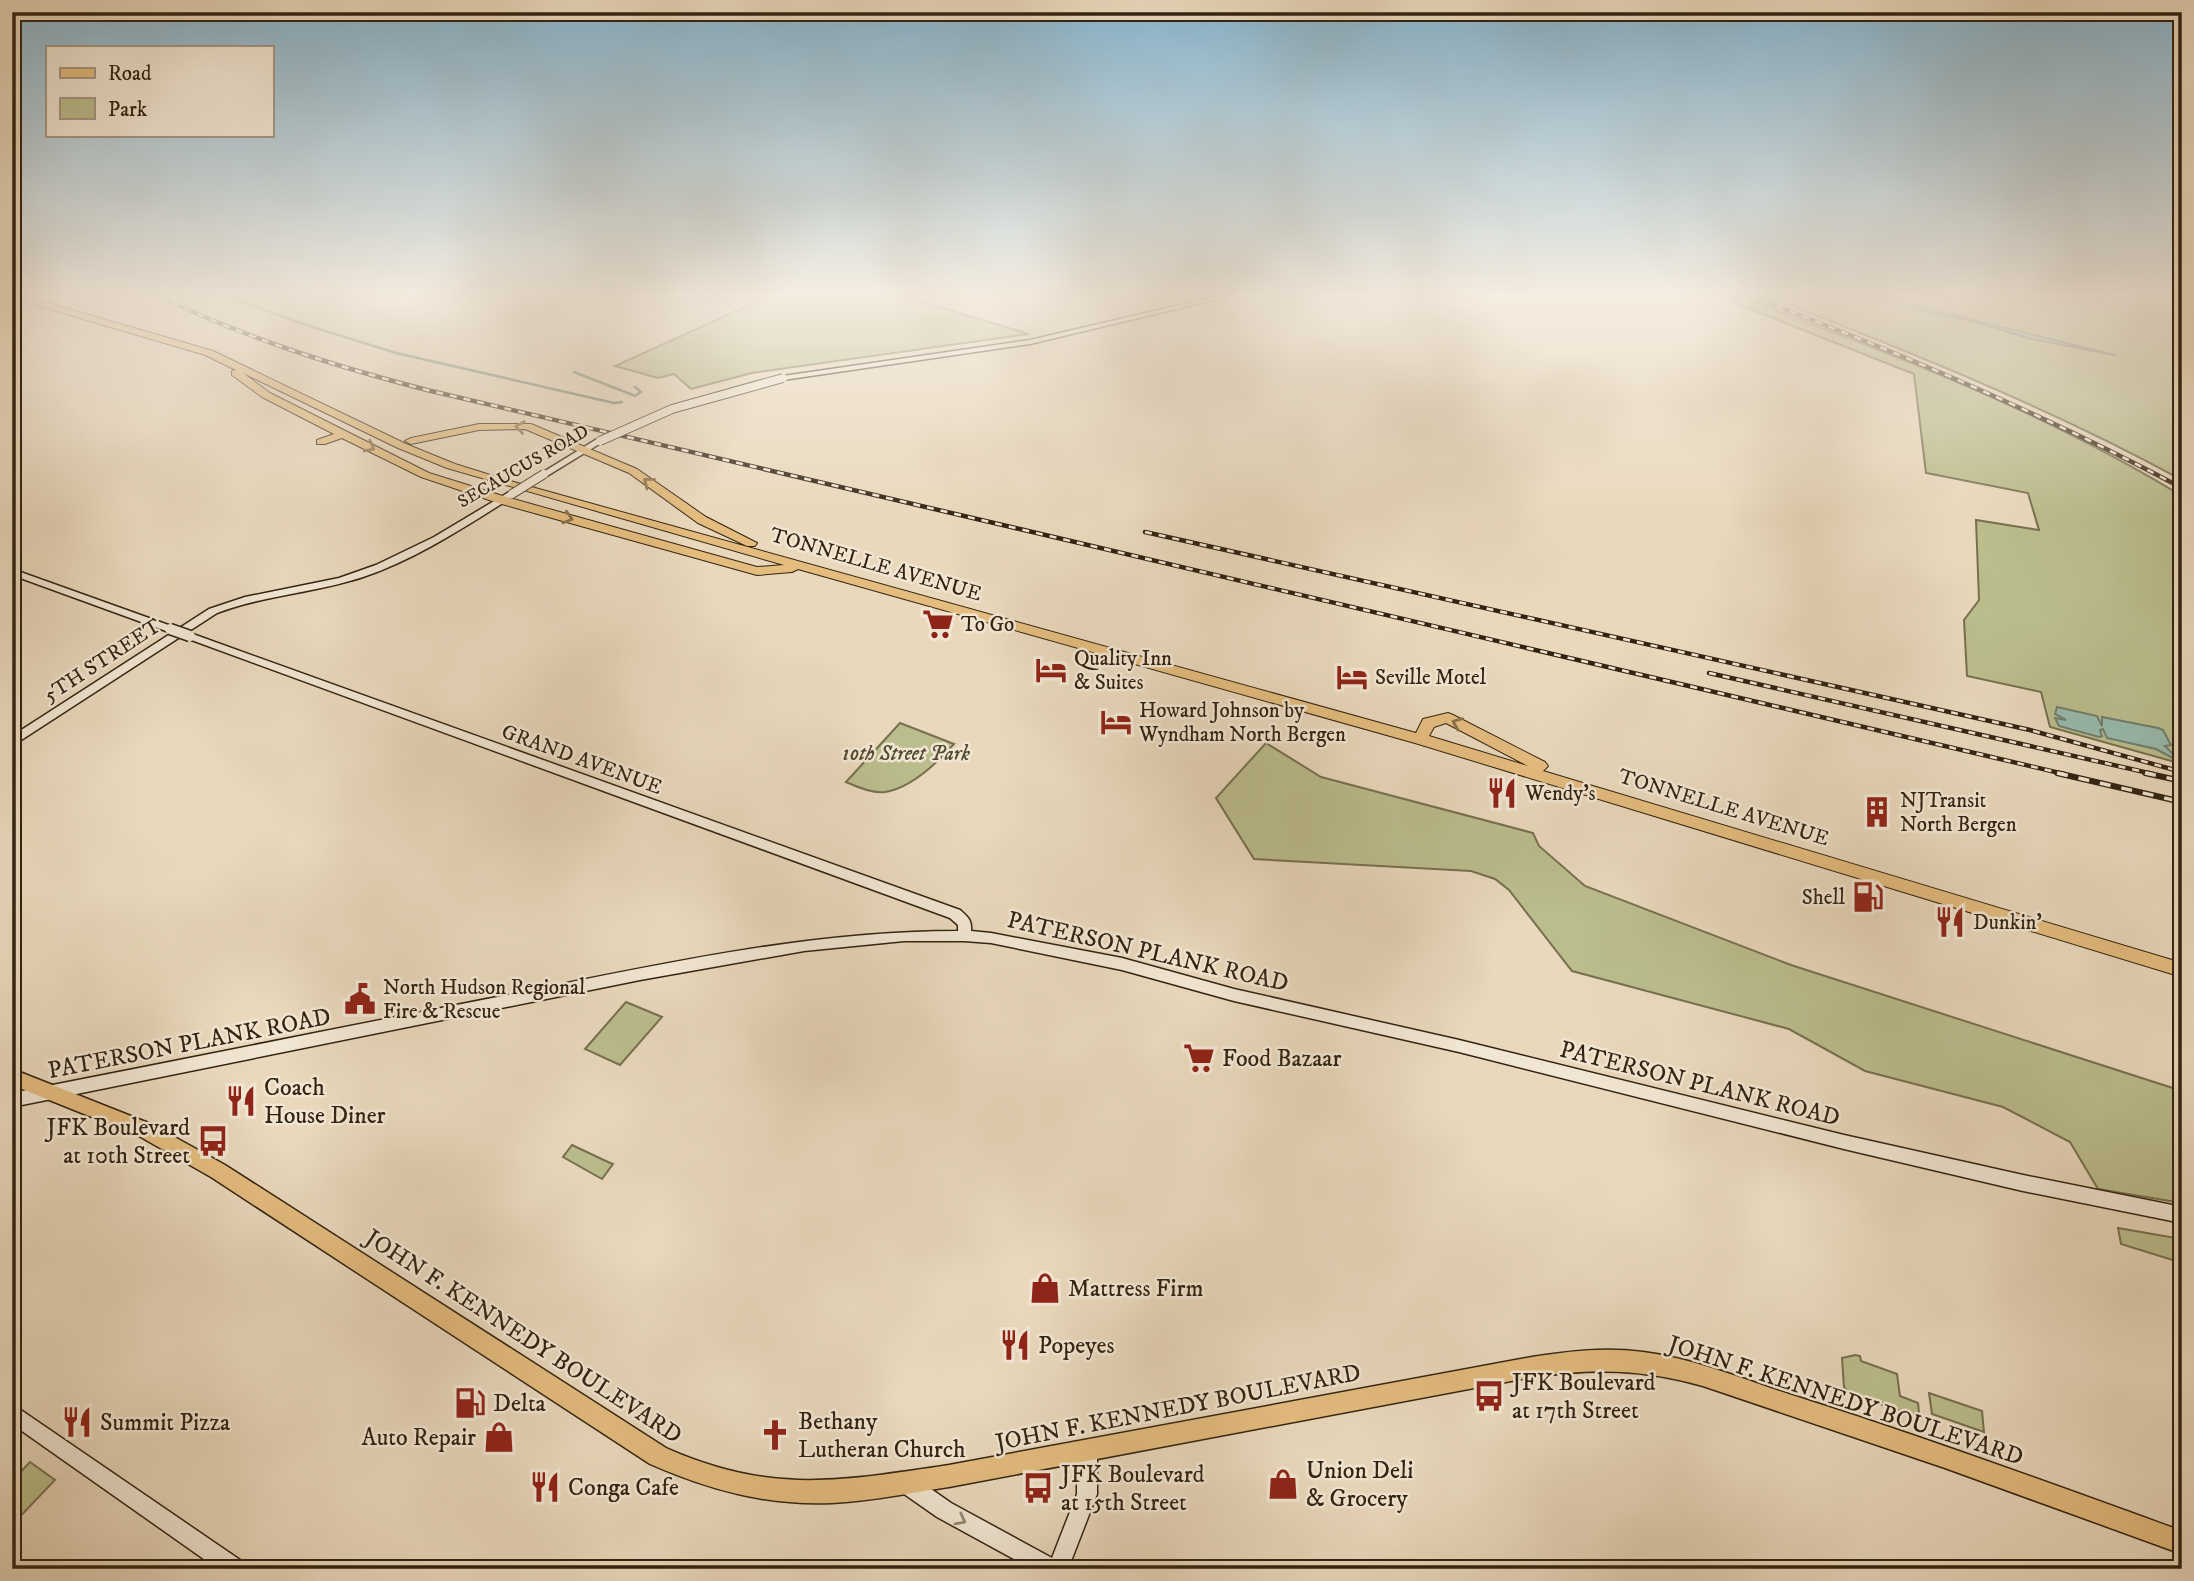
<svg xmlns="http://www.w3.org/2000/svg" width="2194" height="1581" font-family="'IM FELL DW Pica',serif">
<rect width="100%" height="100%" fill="#e9d8bc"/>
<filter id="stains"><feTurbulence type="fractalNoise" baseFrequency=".00286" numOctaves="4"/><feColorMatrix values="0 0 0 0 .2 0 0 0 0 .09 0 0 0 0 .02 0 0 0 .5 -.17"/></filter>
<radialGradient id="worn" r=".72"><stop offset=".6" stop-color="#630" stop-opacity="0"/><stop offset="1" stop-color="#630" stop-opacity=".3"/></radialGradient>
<path fill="#bbbd8d" stroke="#76704f" stroke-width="2" d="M 769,296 L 903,296 L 1029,334 L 752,373 L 691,389 L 674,374 L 658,378 L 615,366 Z
M 1717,296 L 1738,296 C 1890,353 2043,411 2182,496 L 2182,764 L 2050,727 L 2041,692 L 1967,676 L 1964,620 L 1979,600 L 1976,520 L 2039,530 L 2028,493 L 1926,473 L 1914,374 Z
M 1766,296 L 1852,296 L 1979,323 L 2028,338 L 2109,354 L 1877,296 L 2182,296 L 2182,480 C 2048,407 1908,351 1766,296 Z
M 900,723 L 954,744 C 937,763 912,788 885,792 C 873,794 857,787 846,782 Z
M 1266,743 L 1321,777 L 1533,833 L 1539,846 L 1585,886 L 1791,965 L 2182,1091 L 2182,1203 L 2098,1189 L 2070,1142 L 2003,1107 L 1865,1071 L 1789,1029 L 1572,971 L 1509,890 L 1495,879 L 1471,871 L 1254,859 L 1216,798 Z
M 626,1002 L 662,1017 L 620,1065 L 585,1049 Z
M 572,1145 L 608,1162 L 613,1164 L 602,1179 L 563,1157 Z
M 2118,1228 L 2182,1239 L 2182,1263 L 2121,1244 Z
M 1855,1355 L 1860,1356 L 1861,1361 L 1897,1374 L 1900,1396 L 1918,1403 L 1919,1413 L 1912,1415 L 1850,1394 L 1844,1387 L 1842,1358 Z
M 1929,1393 L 1982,1411 L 1984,1432 L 1932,1414 Z
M 30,1462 L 55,1480 L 12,1525 L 12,1481 Z"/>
<path fill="#98baac" stroke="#6f7e6e" stroke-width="2" d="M 1852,296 L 1877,296 L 2115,355 L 2028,338 L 1979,323 Z
M 2057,707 L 2097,716 L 2102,726 L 2102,717 L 2158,728 L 2163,730 L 2171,745 L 2165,746 L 2182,763 L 2156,749 L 2107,738 L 2103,729 L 2100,730 L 2102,736 L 2099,737 L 2059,726 L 2055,718 L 2066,720 L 2055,714 Z"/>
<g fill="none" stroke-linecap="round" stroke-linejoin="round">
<path stroke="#6f7e6e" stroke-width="2.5" d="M 227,296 L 303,324 L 396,353 L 614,403 L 622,402
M 574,372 L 633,395
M 635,387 L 641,392 L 635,396"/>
<defs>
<path id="secondary" d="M 1218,296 L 1230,296 L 1030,344 L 783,380 L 779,378 L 783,376 L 1030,340 Z
M 597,439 L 604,441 L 547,476 L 541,476 L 540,474 Z
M 511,491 L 516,494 L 514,496 C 466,526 417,559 363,577 C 315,593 264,595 217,613 L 12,746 L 12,736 L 209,609 L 245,597 L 339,578 L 376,565 L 434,537 Z
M 12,569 L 174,627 L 175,629 L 170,632 L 166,631 L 12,575 Z
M 190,633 L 960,910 C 968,917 972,920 971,931 L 991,933 L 1122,958 L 1234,989 L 1459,1040 L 1844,1135 L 2023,1175 L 2182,1207 L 2182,1223 L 2023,1191 L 1844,1149 L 1459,1052 L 1234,1001 L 1122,970 L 991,943 L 964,941 L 904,941 L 804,951 L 640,980 L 12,1107 L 12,1093 C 181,1060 349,1026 517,993 C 663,964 809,931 958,931 L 958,925 L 950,918 L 186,638 L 185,636 L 186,634 Z
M 12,1404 L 243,1562 L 246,1569 L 218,1569 L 12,1424 Z
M 1087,1440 L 1094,1443 L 1097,1450 L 1097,1494 L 1068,1569 L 1032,1569 L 937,1517 L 897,1489 L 894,1482 L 897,1475 L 904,1472 L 911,1475 L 951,1503 L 1052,1558 L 1077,1494 L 1077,1450 L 1080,1443 Z"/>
<path id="primary" d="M 12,1069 L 151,1124 L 225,1165 L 666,1448 C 772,1495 840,1481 949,1465 L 1532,1357 C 1569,1351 1606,1347 1643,1352 C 1698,1359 1749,1382 1801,1398 C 1929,1439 2055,1485 2182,1531 L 2182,1554 L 1945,1468 L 1703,1386 C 1643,1369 1594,1368 1532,1377 L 949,1487 C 910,1493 871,1501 832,1503 C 768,1506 709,1490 650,1464 L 211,1177 L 139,1136 L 12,1085 Z"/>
<path id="highway" d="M 12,296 L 24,296 L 213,351 L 406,444 L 455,464 L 503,479 L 1416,733 L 1423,719 L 1448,713 L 1453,715 L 1545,762 L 1548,766 L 1543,771 L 2182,963 L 2182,977 L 1415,743 L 798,569 L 792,572 L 757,575 L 498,503 L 421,477 L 342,438 L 325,444 L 317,444 L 317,440 L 334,434 L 262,397 L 232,375 L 232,371 L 236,370 L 205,355 L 12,298 ZM 243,373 L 398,448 L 447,468 L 784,565 L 757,567 L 506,497 L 429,473 L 270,393 ZM 1446,723 L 1528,766 L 1429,736 L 1434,727 Z
M 479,424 L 531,424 L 637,469 L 706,517 L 757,543 L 755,546 L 747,546 L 698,523 L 629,473 L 525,429 L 479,430 L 411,444 L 405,441 L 411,438 Z"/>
</defs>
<use href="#secondary" stroke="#322311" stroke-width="3"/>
<use href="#primary" stroke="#322311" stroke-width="3"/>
<use href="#highway" stroke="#322311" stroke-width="2"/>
<use href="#secondary" fill="#f1e6d3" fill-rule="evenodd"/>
<use href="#primary" fill="#e4bc7e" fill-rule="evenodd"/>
<use href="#highway" fill="#e4bc7e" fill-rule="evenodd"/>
<defs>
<path id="rail-far1" d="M 159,296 C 245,338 334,366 427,390 L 2064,774
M 1750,296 C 1898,352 2042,413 2182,488
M 1145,532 L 2030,730 L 2182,772
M 1709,673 L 2153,774"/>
<path id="rail" d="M 2057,773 L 2182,802
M 2145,773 L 2182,781"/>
</defs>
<use href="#rail-far1" stroke="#322311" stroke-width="4.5"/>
<use href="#rail" stroke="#322311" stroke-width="6"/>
<use href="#rail-far1" stroke="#f1e6d3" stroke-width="2.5" stroke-dasharray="7" stroke-linecap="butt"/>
<use href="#rail" stroke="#f1e6d3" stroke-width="3.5" stroke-dasharray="11" stroke-linecap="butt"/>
<defs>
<path id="secondary-bridge-far1" d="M 600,441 L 672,409 L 783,378
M 512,494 L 544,474"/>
<path id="secondary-bridge" d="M 170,629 L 190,636"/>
</defs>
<use href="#secondary-bridge-far1" stroke="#322311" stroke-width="10" stroke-linecap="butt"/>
<use href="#secondary-bridge" stroke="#322311" stroke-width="13" stroke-linecap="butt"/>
<use href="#secondary-bridge-far1" stroke="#f1e6d3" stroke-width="8"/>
<use href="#secondary-bridge" stroke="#f1e6d3" stroke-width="10"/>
</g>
<defs><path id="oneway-chevron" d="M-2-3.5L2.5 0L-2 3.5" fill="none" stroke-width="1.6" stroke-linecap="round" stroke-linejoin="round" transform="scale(1.75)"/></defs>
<g stroke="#8b7048">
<use href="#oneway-chevron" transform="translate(520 427) rotate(-172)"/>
<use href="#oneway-chevron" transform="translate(370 447) rotate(28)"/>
<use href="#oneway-chevron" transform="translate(648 482) rotate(-142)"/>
<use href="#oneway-chevron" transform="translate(568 518) rotate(16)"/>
<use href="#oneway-chevron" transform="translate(1457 723) rotate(-158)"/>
</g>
<use stroke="#928472" href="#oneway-chevron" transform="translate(961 1520) rotate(28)"/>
<linearGradient id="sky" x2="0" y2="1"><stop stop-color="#88b6d0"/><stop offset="0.57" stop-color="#f5ede1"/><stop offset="1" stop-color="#f5ede1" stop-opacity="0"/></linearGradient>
<rect width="2194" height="517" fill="url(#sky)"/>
<defs>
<symbol id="supermarket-bare" viewBox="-9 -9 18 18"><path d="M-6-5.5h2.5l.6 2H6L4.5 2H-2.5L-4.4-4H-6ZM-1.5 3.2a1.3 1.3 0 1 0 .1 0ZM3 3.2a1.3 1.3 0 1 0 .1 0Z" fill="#8f2418" stroke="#f1e6d3" stroke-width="2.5" paint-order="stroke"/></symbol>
<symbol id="hotel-bare" viewBox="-9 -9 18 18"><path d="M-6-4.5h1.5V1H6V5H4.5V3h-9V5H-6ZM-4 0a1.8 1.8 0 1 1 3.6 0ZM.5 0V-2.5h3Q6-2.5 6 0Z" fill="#8f2418" stroke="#f1e6d3" stroke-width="2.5" paint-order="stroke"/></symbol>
<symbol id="restaurant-bare" viewBox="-9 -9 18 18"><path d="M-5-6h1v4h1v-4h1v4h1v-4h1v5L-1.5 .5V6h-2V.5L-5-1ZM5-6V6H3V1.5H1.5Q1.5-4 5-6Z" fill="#8f2418" stroke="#f1e6d3" stroke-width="2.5" paint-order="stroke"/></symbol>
<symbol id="building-bare" viewBox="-9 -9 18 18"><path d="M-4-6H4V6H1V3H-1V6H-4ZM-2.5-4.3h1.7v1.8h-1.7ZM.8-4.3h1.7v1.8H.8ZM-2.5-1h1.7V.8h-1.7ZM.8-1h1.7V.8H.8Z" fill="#8f2418" stroke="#f1e6d3" stroke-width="2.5" paint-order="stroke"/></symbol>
<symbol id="fuel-bare" viewBox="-9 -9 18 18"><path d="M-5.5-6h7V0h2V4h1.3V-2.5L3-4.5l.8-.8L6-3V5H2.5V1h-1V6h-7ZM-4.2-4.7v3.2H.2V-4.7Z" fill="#8f2418" stroke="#f1e6d3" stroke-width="2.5" paint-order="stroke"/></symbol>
<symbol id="civic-bare" viewBox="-9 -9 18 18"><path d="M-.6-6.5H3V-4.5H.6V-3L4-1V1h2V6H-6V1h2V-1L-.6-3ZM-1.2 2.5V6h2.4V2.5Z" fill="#8f2418" stroke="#f1e6d3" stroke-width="2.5" paint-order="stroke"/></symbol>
<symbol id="bus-bare" viewBox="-9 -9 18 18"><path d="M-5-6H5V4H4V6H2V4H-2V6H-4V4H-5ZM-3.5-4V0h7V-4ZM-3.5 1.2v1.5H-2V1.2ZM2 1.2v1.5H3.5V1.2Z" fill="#8f2418" stroke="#f1e6d3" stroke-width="2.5" paint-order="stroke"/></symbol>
<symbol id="shop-bare" viewBox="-9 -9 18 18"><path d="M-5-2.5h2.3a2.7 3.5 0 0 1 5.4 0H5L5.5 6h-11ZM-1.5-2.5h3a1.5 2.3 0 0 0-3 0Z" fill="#8f2418" stroke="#f1e6d3" stroke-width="2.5" paint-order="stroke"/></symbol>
<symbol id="church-bare" viewBox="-9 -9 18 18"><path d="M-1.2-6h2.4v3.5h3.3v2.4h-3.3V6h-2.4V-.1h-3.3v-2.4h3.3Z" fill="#8f2418" stroke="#f1e6d3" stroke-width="2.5" paint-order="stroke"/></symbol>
</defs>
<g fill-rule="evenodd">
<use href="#supermarket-bare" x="916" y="602" width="44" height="44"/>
<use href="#hotel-bare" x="1029" y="648" width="44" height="44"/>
<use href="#hotel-bare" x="1330" y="655" width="44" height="44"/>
<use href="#hotel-bare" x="1094" y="700" width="44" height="44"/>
<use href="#restaurant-bare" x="1480" y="771" width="44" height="44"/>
<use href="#building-bare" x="1855" y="790" width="44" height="44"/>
<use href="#fuel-bare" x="1846" y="875" width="44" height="44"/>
<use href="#restaurant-bare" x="1928" y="900" width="44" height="44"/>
<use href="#civic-bare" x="338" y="977" width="44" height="44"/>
<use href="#supermarket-bare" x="1177" y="1036" width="44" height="44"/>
<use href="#restaurant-bare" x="219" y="1079" width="44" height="44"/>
<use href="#bus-bare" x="191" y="1119" width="44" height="44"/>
<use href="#shop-bare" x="1023" y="1266" width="44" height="44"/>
<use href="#restaurant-bare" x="993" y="1323" width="44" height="44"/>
<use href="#bus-bare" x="1467" y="1374" width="44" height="44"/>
<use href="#fuel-bare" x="448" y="1381" width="44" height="44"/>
<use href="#restaurant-bare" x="55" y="1400" width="44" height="44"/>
<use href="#church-bare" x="753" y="1413" width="44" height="44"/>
<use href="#shop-bare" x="477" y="1415" width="44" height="44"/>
<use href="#shop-bare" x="1261" y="1462" width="44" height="44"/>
<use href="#restaurant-bare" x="523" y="1465" width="44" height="44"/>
<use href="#bus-bare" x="1016" y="1466" width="44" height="44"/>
</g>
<g text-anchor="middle" stroke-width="5" stroke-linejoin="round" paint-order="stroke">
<g font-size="18" fill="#322311" stroke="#f1e6d3">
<text transform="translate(523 466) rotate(-30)" y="6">SECAUCUS ROAD</text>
</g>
<g font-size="21" fill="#322311" stroke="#f1e6d3">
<text transform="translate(876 564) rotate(16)" y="7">TONNELLE AVENUE</text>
<text transform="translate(102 660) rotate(-33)" y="7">5TH STREET</text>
<text transform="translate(582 759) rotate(20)" y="7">GRAND AVENUE</text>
<text transform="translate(1724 807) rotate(17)" y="7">TONNELLE AVENUE</text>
</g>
<g font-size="21" fill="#322311" stroke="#f1e6d3" text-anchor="start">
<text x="961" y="631">To Go</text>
<text x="1074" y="665">Quality Inn<tspan x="1074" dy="24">&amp; Suites</tspan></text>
<text x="1375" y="684">Seville Motel</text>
<text x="1139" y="717">Howard Johnson by<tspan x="1139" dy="24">Wyndham North Bergen</tspan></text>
<text x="1525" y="800">Wendy's</text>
<text x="1900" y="807">NJTransit<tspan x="1900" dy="24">North Bergen</tspan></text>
<text x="1845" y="904" text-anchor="end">Shell</text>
<text x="1973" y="929">Dunkin'</text>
<text x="383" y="994">North Hudson Regional<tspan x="383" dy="24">Fire &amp; Rescue</tspan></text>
</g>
<g font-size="21" font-style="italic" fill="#544a30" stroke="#f1e6d3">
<text x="906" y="760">10th Street Park</text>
</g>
<g font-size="24" fill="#322311" stroke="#f1e6d3">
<text transform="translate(1148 951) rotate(13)" y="8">PATERSON PLANK ROAD</text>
<text transform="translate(189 1043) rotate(-11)" y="8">PATERSON PLANK ROAD</text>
<text transform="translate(1700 1083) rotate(14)" y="8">PATERSON PLANK ROAD</text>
<text transform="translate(524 1336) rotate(33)" y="8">JOHN F. KENNEDY BOULEVARD</text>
<text transform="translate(1846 1400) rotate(18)" y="8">JOHN F. KENNEDY BOULEVARD</text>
<text transform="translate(1178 1407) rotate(-11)" y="8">JOHN F. KENNEDY BOULEVARD</text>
</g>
<g font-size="24" fill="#322311" stroke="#f1e6d3" text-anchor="start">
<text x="1222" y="1066">Food Bazaar</text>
<text x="264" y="1095">Coach<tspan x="264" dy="28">House Diner</tspan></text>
<text x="190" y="1135" text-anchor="end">JFK Boulevard<tspan x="190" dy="28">at 10th Street</tspan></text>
<text x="1068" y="1296">Mattress Firm</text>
<text x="1038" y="1353">Popeyes</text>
<text x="1512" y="1390">JFK Boulevard<tspan x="1512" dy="28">at 17th Street</tspan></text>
<text x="493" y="1411">Delta</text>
<text x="798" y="1429">Bethany<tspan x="798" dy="28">Lutheran Church</tspan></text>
<text x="100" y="1430">Summit Pizza</text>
<text x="476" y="1445" text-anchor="end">Auto Repair</text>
<text x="1306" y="1478">Union Deli<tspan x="1306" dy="28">&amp; Grocery</tspan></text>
<text x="1061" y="1482">JFK Boulevard<tspan x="1061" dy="28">at 15th Street</tspan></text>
<text x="568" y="1495">Conga Cafe</text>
</g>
</g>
<rect width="2194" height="1581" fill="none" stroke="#e9d8bc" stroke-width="42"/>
<rect x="14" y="14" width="2166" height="1553" fill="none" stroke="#322311" stroke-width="3.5"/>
<rect x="21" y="21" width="2152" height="1539" fill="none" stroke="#322311" stroke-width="2"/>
<rect x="46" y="46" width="228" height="91" fill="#f1e6d3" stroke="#a59885" stroke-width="2"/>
<rect x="60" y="68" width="35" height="10" fill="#e4bc7e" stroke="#a59885" stroke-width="2"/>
<text x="108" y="80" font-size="21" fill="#322311">Road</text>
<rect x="60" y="98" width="35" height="21" fill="#bbbd8d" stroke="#a59885" stroke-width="2"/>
<text x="108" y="116" font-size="21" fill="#322311">Park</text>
<rect width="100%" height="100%" filter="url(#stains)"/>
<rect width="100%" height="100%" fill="url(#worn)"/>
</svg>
